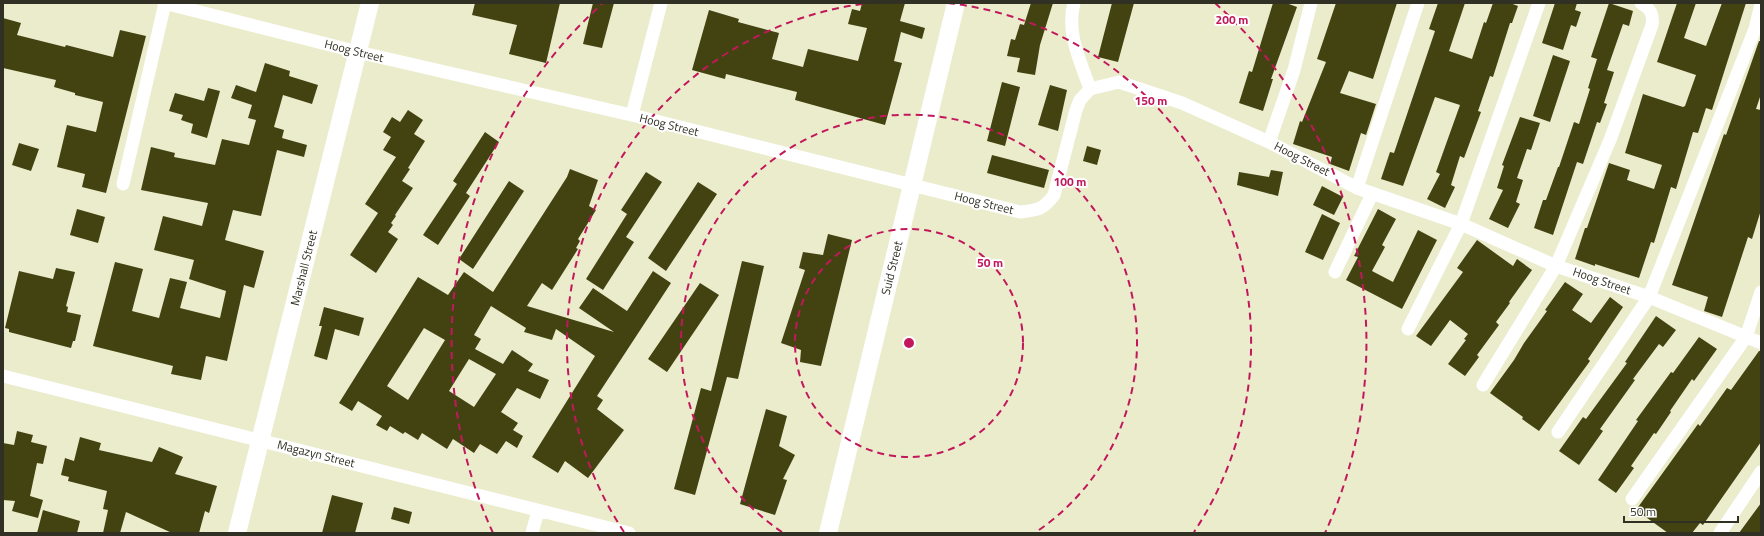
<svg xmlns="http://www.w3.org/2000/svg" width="1764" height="536" font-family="'Titillium Web',sans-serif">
<rect width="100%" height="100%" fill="#ebeccc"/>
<path fill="#434312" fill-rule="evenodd" d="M 475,3 L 560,3 L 546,63 L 509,54 L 517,25 L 472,15 Z
M 593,3 L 614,3 L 602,48 L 583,44 Z
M 862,3 L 905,3 L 900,21 L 925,28 L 922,39 L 901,32 L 894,61 L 902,63 L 885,125 L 795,100 L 797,92 L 726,74 L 725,79 L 692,70 L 709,10 L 739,19 L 738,22 L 779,33 L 772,59 L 803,67 L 808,49 L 858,61 L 867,28 L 848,24 L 852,9 L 860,11 Z
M 1031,3 L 1053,3 L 1040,45 L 1035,75 L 1017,72 L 1020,58 L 1007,56 L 1011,39 L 1015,40 L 1020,24 L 1024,25 Z
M 1112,3 L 1134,3 L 1118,62 L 1098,57 Z
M 1273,3 L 1286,3 L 1297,7 L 1271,79 L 1273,79 L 1263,111 L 1239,103 L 1249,71 L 1252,72 Z
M 1336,3 L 1397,3 L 1373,79 L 1349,71 L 1340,93 L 1376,104 L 1366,135 L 1361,133 L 1349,171 L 1330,164 L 1332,157 L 1293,144 L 1300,121 L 1302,122 L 1326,62 L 1317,59 Z
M 1438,3 L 1465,3 L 1449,51 L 1472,59 L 1484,22 L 1486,23 L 1493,3 L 1510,3 L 1518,6 L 1512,23 L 1510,23 L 1493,77 L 1490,76 L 1478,111 L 1481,112 L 1464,158 L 1460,156 L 1451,185 L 1455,187 L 1445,208 L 1427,199 L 1440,174 L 1436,172 L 1460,105 L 1435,97 L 1403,186 L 1381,179 L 1390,152 L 1394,153 L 1435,31 L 1429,29 Z
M 1555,3 L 1577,3 L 1575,10 L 1581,12 L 1576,27 L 1571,25 L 1563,50 L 1542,43 Z
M 1609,3 L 1633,11 L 1629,26 L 1623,24 L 1607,70 L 1614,72 L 1604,103 L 1607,104 L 1600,123 L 1597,122 L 1583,164 L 1577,162 L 1553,235 L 1534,228 L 1543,200 L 1546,200 L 1558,167 L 1559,167 L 1574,122 L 1579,124 L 1590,89 L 1588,88 L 1597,59 L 1591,57 Z
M 1677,3 L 1696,3 L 1684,38 L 1706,46 L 1722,3 L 1746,3 L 1712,110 L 1706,108 L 1698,133 L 1693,132 L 1676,189 L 1671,187 L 1654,243 L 1651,242 L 1639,278 L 1595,264 L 1595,266 L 1575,259 L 1585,228 L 1587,228 L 1609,163 L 1630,170 L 1627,180 L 1654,189 L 1662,165 L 1625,153 L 1643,94 L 1683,107 L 1685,106 L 1696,75 L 1657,62 Z
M 3,18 L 21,23 L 17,35 L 65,47 L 66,45 L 113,57 L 120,30 L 146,36 L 106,193 L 82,187 L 85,174 L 57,167 L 67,125 L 96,132 L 103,102 L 75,95 L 75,93 L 54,87 L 56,80 L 3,68 Z
M 1759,41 L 1761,41 L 1761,94 L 1756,109 L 1761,110 L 1761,210 L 1752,239 L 1748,237 L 1722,317 L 1704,311 L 1708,297 L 1672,285 L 1724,134 L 1726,135 Z
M 1553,55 L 1570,61 L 1550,122 L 1533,116 Z
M 265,63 L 290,71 L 289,76 L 318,85 L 312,104 L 283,95 L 274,127 L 284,130 L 282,138 L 307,145 L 304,157 L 277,150 L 261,216 L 233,210 L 225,240 L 264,251 L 254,288 L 244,285 L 227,361 L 206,356 L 201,380 L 171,374 L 173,366 L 93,346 L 115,262 L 143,269 L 132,311 L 159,318 L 170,278 L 187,282 L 180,308 L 220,318 L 226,291 L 189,279 L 194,260 L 154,250 L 163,216 L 202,226 L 208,203 L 141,190 L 151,147 L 175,153 L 174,157 L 215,165 L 222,139 L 249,145 L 256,120 L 248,118 L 252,105 L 231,98 L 236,85 L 256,92 Z
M 1002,82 L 1020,87 L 1005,146 L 987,141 Z
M 1050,85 L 1067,90 L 1058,131 L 1038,125 Z
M 208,88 L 220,91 L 207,138 L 191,133 L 193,124 L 181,120 L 183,115 L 169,111 L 175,93 L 204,101 Z
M 408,110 L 423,120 L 414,134 L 425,141 L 408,168 L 410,169 L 402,181 L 413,188 L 395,215 L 396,216 L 391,223 L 393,225 L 388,232 L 398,239 L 376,273 L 350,255 L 378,213 L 365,204 L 396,157 L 383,150 L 391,137 L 383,132 L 392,117 L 400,122 Z
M 1520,117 L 1540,123 L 1531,150 L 1527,149 L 1517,178 L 1523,180 L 1516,202 L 1520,204 L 1508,228 L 1489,219 L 1503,190 L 1497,188 L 1504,166 L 1502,165 Z
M 485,132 L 499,142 L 466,193 L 470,196 L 438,245 L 423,235 L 457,184 L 453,181 Z
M 19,143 L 39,149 L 31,171 L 12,165 Z
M 1087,146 L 1101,150 L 1097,165 L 1083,161 Z
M 992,155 L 1049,170 L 1044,188 L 987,173 Z
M 570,169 L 598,180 L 589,206 L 596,210 L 578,239 L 580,241 L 576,248 L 578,249 L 552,290 L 542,283 L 527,306 L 614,332 L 579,308 L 593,288 L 627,311 L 653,271 L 671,283 L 597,396 L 603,400 L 597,409 L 624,430 L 588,478 L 565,461 L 558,473 L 532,457 L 595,356 L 556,329 L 552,340 L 524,332 L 526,328 L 491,306 L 474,335 L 481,339 L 475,349 L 503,364 L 512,350 L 533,364 L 528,371 L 549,380 L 540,399 L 517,388 L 501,412 L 518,423 L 513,430 L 523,436 L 517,448 L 506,441 L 497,454 L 480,444 L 474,453 L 453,439 L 447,449 L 422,433 L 418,440 L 405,432 L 403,434 L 390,426 L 387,431 L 376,425 L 382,416 L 358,401 L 352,411 L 339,403 L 418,277 L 448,295 L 464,272 L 493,292 L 567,177 ZM 424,328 L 445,340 L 408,400 L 387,386 ZM 469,359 L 496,374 L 474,407 L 449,391 Z
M 1271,170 L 1283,172 L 1278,196 L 1237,185 L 1239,172 L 1269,177 Z
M 646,172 L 662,182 L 626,237 L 634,242 L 603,290 L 586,279 L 627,214 L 621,210 Z
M 509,181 L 524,191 L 473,269 L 459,259 Z
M 698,182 L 717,194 L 666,271 L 648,258 Z
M 1322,186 L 1343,197 L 1334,215 L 1313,205 Z
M 77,209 L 105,217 L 98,243 L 70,235 Z
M 1378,209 L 1396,219 L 1382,245 L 1385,247 L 1372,271 L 1393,282 L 1418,230 L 1437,240 L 1402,309 L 1346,280 L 1358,257 L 1354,256 Z
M 1322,214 L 1340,223 L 1323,260 L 1305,252 Z
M 828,234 L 852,240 L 821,366 L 800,362 L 801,350 L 781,343 L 805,270 L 799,268 L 803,252 L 823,255 Z
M 1477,240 L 1513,266 L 1517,259 L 1532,270 L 1509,302 L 1510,303 L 1496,322 L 1499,325 L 1477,355 L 1479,357 L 1465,376 L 1448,364 L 1466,340 L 1464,339 L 1468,334 L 1450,320 L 1431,346 L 1416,336 L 1463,272 L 1457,268 Z
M 742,261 L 764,266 L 738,379 L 727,377 L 695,495 L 674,489 L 701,388 L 711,391 Z
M 56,268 L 75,272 L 66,306 L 68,307 L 67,312 L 81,315 L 75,341 L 73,341 L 71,348 L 9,332 L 9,329 L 5,328 L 19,271 L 53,279 Z
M 1565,282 L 1583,294 L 1572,310 L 1591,323 L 1610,297 L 1623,307 L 1588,359 L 1590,361 L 1539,431 L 1522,419 L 1523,417 L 1490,393 L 1514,360 L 1524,343 L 1547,311 L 1545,310 Z
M 700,283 L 719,295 L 667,372 L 648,359 Z
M 324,307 L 364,318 L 359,336 L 335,329 L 327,360 L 314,356 L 322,326 L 319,326 Z
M 1656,316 L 1676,330 L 1663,347 L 1659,344 L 1633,379 L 1635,380 L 1600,429 L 1603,431 L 1579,465 L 1559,451 L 1583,417 L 1586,419 L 1627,363 L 1625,362 Z
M 1699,337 L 1717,349 L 1694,381 L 1692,379 L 1670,411 L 1671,412 L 1656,434 L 1654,433 L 1631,466 L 1634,468 L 1616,493 L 1598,480 L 1638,421 L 1636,420 L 1671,372 L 1673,373 Z
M 1759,351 L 1761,351 L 1761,442 L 1703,525 L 1700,523 L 1692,533 L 1668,533 L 1636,510 L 1698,424 L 1700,426 L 1727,388 L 1731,390 Z
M 766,409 L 787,416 L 779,446 L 795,455 L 783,479 L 787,480 L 775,515 L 740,504 Z
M 17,431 L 33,435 L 31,442 L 47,446 L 43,464 L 37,463 L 30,496 L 43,500 L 38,518 L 12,511 L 15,501 L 3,500 L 3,443 L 14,445 Z
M 80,437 L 101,443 L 99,450 L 152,462 L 159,447 L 183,457 L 175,474 L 217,486 L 209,513 L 205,511 L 199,533 L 172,533 L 126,512 L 120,533 L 103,533 L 108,510 L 103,509 L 107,491 L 68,481 L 69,477 L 61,475 L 65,458 L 74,461 Z
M 332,495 L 363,503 L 355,533 L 322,533 Z
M 1761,503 L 1761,533 L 1739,533 Z
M 394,507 L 412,512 L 409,524 L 391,519 Z
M 43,510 L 80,521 L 77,533 L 37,533 Z"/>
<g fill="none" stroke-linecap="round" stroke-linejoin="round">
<path stroke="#fff" stroke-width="13" d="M 164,3 L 358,52 L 640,117 L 1020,212 C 1037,210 1043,210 1054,195 L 1076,110 L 1080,100 L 1090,89 L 1119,82 L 1182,103 L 1269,142 L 1357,188 L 1461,224 L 1556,266 L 1649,297 L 1761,343
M 1074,3 C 1066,33 1080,60 1090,89
M 632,115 L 661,3
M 1269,142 L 1294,70 L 1311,3
M 123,184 L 165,3
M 1357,188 L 1418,3
M 1335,272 L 1372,194
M 1408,329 L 1461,224 L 1539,3
M 3,376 L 629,533
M 1483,385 L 1556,266 L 1610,140 L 1652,25 C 1654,14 1650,8 1641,3
M 1558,432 L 1649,297 L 1755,29 L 1761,4
M 1632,499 L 1746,337 L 1761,292
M 532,533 L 538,511
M 1720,533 L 1761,472"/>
<path stroke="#fff" stroke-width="18" d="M 237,533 L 370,3
M 828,533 L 956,3"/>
</g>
<g fill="none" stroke="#c2185b" stroke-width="2" stroke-dasharray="7 5">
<circle cx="909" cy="343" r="114"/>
<path d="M782 532A228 228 0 1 1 1036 532"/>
<path d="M624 532A342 342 0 0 1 870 3M948 3A342 342 0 0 1 1194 532"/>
<path d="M493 533A457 457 0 0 1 603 3M1215 3A457 457 0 0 1 1325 533"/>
</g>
<g text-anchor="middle" stroke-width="4" stroke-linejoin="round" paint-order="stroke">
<g font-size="12" fill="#303024" stroke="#fff">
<text transform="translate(354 51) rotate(14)" y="4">Hoog Street</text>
<text transform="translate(669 125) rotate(14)" y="4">Hoog Street</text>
<text transform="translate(1302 159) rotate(27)" y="4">Hoog Street</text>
<text transform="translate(984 203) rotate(14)" y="4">Hoog Street</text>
<text transform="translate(304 268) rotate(-76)" y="4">Marshall Street</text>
<text transform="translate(892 268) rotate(-76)" y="4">Suid Street</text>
<text transform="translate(1602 281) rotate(19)" y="4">Hoog Street</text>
<text transform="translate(316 454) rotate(14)" y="4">Magazyn Street</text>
</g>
</g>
<circle cx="909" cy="343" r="6" fill="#c2185b" stroke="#fff" stroke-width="2"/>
<g font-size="12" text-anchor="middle" font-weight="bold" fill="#c2185b" stroke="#fff" stroke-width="4" stroke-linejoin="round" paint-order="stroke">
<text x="1232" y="24">200 m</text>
<text x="1151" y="105">150 m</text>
<text x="1070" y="186">100 m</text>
<text x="990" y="267">50 m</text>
</g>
<rect width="1764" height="536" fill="none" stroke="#303024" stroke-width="8"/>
<path d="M1624 516v6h114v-6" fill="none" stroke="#303024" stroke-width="2"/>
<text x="1630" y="516" font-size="12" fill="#303024" stroke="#ffffff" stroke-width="3" paint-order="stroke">50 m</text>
</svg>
